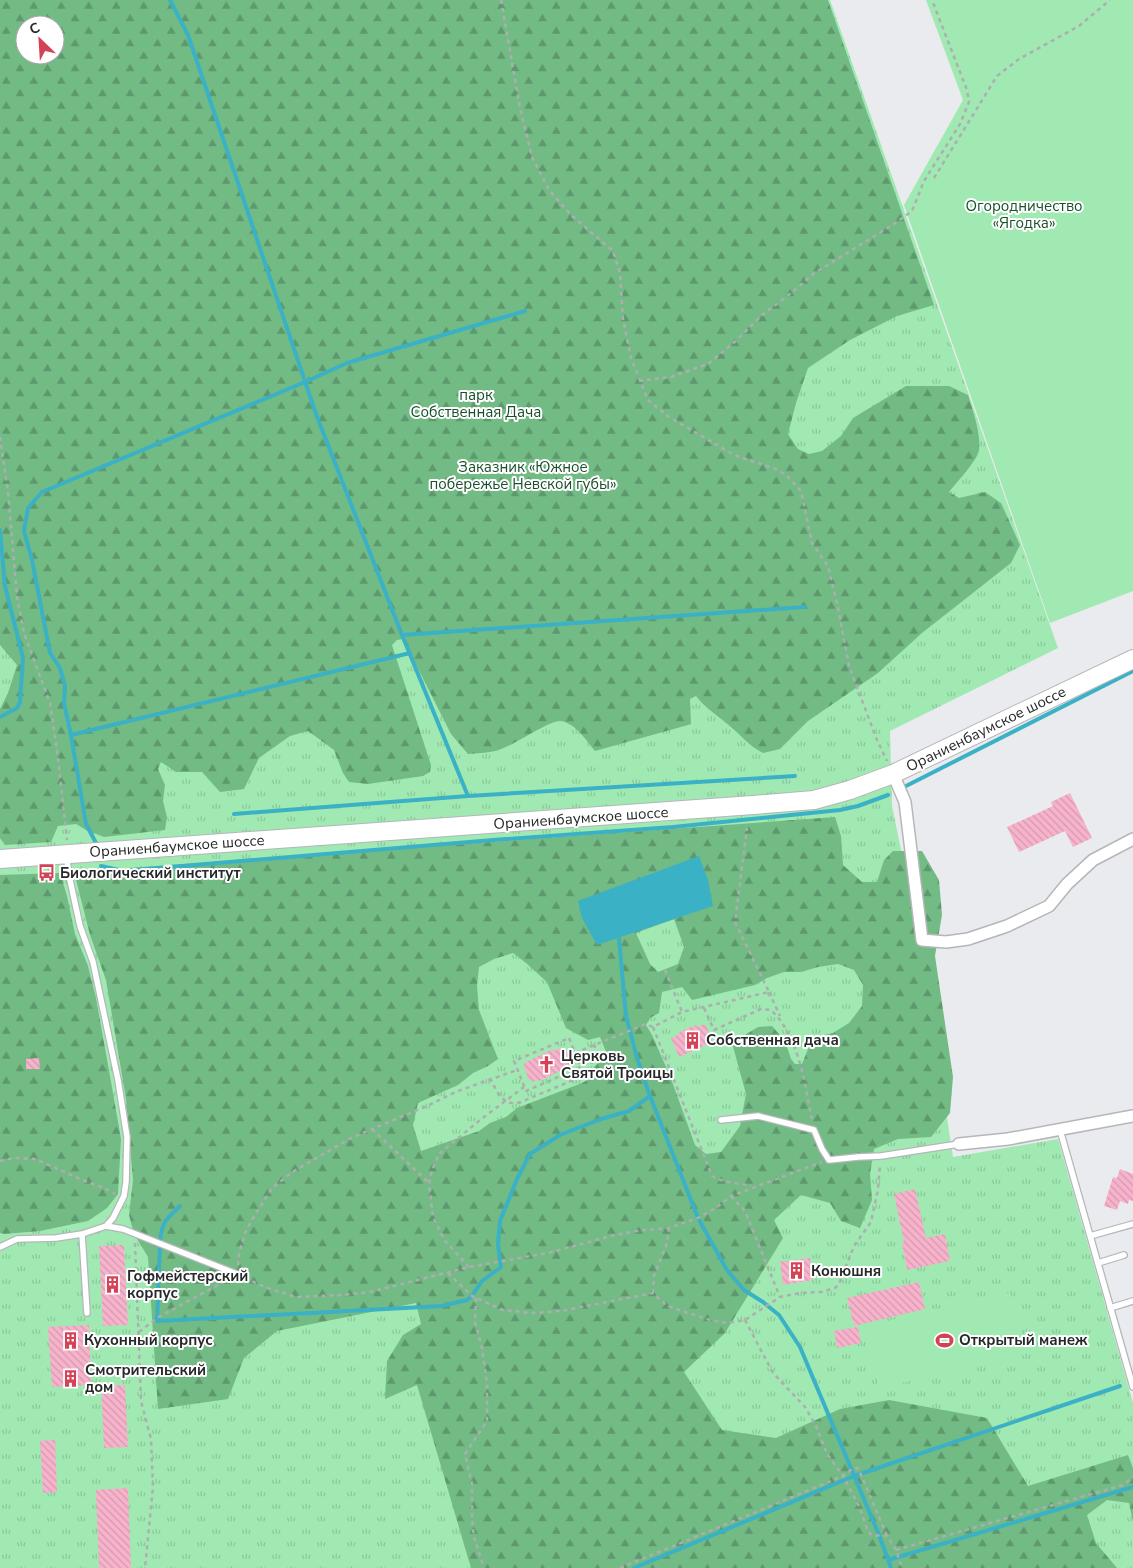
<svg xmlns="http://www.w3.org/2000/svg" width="1133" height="1568" font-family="'Nunito Sans',sans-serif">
<defs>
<pattern id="grass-tufts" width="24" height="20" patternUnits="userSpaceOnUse" patternTransform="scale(1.25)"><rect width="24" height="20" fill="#a0e9b2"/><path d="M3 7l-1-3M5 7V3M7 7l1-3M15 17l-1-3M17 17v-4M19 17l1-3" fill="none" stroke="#8ac899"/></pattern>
<pattern id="forest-firs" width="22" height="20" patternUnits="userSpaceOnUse" patternTransform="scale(1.25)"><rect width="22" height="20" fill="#73bb85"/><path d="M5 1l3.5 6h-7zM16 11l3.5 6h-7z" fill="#5e986d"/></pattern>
<pattern id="building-back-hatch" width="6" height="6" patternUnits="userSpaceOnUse" patternTransform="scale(1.25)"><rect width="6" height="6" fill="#f7b3cb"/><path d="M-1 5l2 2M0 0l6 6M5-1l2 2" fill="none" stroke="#d49aae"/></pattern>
</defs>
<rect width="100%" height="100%" fill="#eaebee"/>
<path fill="url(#grass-tufts)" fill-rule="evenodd" d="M 0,0 L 830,0 L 1058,648 L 890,731 L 892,806 L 921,947 L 953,1157 L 1058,1139 L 1133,1403 L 1133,1568 L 0,1568 ZM 25,25 L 55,25 L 55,55 L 25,55 Z"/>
<path fill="url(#forest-firs)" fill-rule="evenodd" d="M 0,0 L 828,0 L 934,305 L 897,316 L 850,340 L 808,368 L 796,403 L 788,434 L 798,449 L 809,454 L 822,451 L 841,436 L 853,418 L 906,386 L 949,386 L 968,395 C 973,411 981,433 979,450 C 978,460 956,483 949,492 L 959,498 L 985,492 L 1001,503 L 1020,545 L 1011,563 L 922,633 L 878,673 L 808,721 L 780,749 L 763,753 C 748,745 744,738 732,728 C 720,717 706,709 696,696 L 690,699 L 691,724 L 688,725 L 595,751 C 587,741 575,723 561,721 C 550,719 511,748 495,751 C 486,753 477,753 468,754 L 451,734 L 403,639 L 397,640 L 392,645 L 431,765 L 430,772 L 423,776 L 368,784 L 349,782 L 343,773 L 334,750 L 308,731 L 290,736 L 259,758 L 244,789 L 220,792 L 202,772 L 176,772 L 161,762 L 158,769 L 165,785 L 163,801 L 167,817 L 165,830 L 104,837 L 86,830 L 76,824 L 58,826 L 51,842 L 5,845 L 0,838 L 0,709 L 8,693 L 17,665 L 0,645 ZM 25,25 L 55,25 L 55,55 L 25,55 Z
M 835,817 L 841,836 L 843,865 L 862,882 L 877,882 L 884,860 L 893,851 L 922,851 L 939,880 L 942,915 L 935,956 L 953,1077 L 950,1113 L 931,1137 L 898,1139 L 874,1149 L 870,1174 L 872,1200 L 860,1228 L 841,1221 L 830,1203 L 801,1195 L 774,1220 L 783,1238 L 725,1333 L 684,1372 L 722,1430 L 776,1438 L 840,1409 L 889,1400 L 987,1418 L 1028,1486 L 1128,1455 L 1133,1468 L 1133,1522 L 1129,1503 L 1107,1500 L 1087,1515 L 1096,1543 L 1117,1568 L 471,1568 L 417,1385 L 385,1399 L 387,1361 L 403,1335 L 421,1324 L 416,1303 L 277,1331 L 244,1358 L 228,1399 L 158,1409 L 148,1257 L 134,1234 L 129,1215 L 133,1180 L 126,1099 L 106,980 L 90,935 L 74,872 ZM 713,905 L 674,919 L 684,947 L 678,964 L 658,972 L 650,964 L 636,933 L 619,939 ZM 513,953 L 526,963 L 547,982 L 566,1028 L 588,1040 L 600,1037 L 607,1054 L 594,1067 L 591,1078 L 582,1083 L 517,1108 L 506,1117 L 490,1123 L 479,1131 L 421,1151 L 413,1125 L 418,1103 L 458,1085 L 473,1073 L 488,1066 L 498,1059 L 479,1010 L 477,986 L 479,967 L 494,959 ZM 838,964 L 854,970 L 863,985 L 862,1006 L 849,1023 L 833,1033 L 816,1037 L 808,1049 L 802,1064 L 795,1064 L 791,1059 L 785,1041 L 772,1026 L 758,1027 L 732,1043 L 746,1094 L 740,1126 L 721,1152 L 706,1154 L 695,1145 L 670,1076 L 652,1035 L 646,1025 L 650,1018 L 659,1013 L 662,992 L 682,987 L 692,1000 L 755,985 L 767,978 L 784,972 L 801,972 L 818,967 Z
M 60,873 L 67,896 L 75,934 L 88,966 L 96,998 L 113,1093 L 121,1139 L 118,1194 L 107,1208 L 88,1221 L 40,1231 L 4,1234 L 0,1233 L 0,875 Z"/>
<path fill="#a0e9b2" d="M 926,0 L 1133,0 L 1133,591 L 1050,623 L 904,205 L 963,100 Z
M 1010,1293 L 1025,1355 L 879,1388 L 865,1326 Z"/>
<path fill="#3bb1c6" d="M 699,856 L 708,880 L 713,906 L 597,945 L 582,918 L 578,901 Z"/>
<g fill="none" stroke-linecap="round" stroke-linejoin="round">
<path stroke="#3bb1c6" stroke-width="4" d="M 170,0 L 188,35 L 316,414 L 402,635 L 468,796
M 0,530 L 5,586 L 23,658 L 20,702 L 17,708 L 0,717
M 402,635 L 805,607
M 71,735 L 64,703 L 65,686 L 60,668 L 50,653 L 32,560 L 24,531 L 28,508 L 42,492 L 305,382 L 347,363 L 525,311
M 906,786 L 1133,671
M 234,814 L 468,796 L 795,776
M 96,843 L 86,824 L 71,735 L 410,653
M 101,866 L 123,871 L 493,840 L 673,827 L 840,810 L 858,806 L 888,795
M 619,939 L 626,1016 L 637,1058 L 650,1096 L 698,1218 L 727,1270 L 744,1290 L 763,1302 L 779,1315 L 800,1347 L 879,1535 L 891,1568
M 160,1242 C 162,1222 165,1220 180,1206
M 160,1245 L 157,1321 L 442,1306 L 467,1300 L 472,1296 L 482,1281 L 501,1267 L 498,1244 L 500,1221 L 517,1179 L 530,1154 L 560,1135 L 601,1119 L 629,1111 L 650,1096
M 888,1560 L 1133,1487
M 634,1568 L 854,1476 L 1120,1386"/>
</g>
<path fill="url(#building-back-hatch)" d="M 1070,793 L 1092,838 L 1073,847 L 1065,831 L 1019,852 L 1007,827 L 1053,806 L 1051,802 Z
M 705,1024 L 713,1042 L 679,1057 L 671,1038 L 680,1034 L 679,1032 L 696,1025 L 697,1027 Z
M 563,1047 L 564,1050 L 566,1050 L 571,1062 L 569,1063 L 571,1066 L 539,1081 L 538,1080 L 532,1082 L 531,1079 L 529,1080 L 524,1067 L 525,1067 L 524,1063 L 553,1049 L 554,1051 Z
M 39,1058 L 40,1069 L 26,1069 L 26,1059 Z
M 1120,1169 L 1133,1174 L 1133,1201 L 1129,1200 L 1128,1204 L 1120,1201 L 1117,1210 L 1104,1206 L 1113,1177 L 1117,1178 Z
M 915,1189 L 926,1238 L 945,1234 L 950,1261 L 907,1270 L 902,1243 L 904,1242 L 894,1194 Z
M 124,1245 L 128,1325 L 103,1326 L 99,1246 Z
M 810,1258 L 813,1280 L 783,1285 L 780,1262 Z
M 919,1282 L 925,1309 L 854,1326 L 847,1298 Z
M 89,1325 L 91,1385 L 52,1387 L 48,1327 Z
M 858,1327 L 861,1343 L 837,1348 L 834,1331 Z
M 125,1385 L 128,1447 L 104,1448 L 101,1386 Z
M 55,1440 L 57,1492 L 43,1493 L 40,1441 Z
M 128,1488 L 131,1568 L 99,1568 L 96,1490 Z"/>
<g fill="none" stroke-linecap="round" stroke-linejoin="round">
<defs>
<path id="lane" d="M 721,1120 L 758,1116 L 814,1130 L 822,1149 L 829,1160 L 858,1157 L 881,1156 L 959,1144
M 1060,1130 L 1133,1387
M 106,1226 L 123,1229 L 237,1274
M 82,1234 L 87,1313
M 1090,1236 L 1133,1224
M 0,1247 L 17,1239 L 56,1238 L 82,1234 L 106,1226 L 113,1218 L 124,1196 L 126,1182 L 127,1137 L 118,1080 L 93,962 L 80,926 L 68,871 L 67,857
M 1098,1263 L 1124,1255
M 1110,1308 L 1133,1301"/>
<path id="street" d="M 893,774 L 905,802 L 922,940 L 946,942 L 968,939 L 1007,926 L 1049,906 L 1067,884 L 1093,860 L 1133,839
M 959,1144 L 1008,1139 L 1133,1116"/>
<path id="primary" d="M 0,859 L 753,805 L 814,800 L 850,790 L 893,774 L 1133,659"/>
</defs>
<use href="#lane" stroke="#b5b6b9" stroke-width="8"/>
<use href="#street" stroke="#b5b6b9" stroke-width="14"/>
<use href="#primary" stroke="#b5b6b9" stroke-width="20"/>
<path stroke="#adaeb0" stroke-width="2.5" stroke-dasharray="4 4" stroke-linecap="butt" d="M 501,0 L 520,108 L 532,157 L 549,190 L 571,215 L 613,251 L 620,273 L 623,319 L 631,358 L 648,400 L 669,417 L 734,455 L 773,468 L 785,474 L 801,491 L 812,543 L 828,566 L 839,612 L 849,666 L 877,740 L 887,761
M 934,178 L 997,76 L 1019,59 L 1079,26 L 1110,0
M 639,381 L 671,377 L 708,364 L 737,340 L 761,316 L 791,293 L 813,274 L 897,222 L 912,211 L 924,181 L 960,124 L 969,102 L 967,90 L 932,0
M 0,437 L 8,491 L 17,597 L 24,633 L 50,703 L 58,758 L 67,840
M 665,970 L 682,1012
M 769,992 L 780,1016
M 704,1008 L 714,1030 L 761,1009 L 771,1010 C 799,1036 805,1084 812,1121
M 653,1027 L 712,1176 C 724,1183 738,1183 751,1186
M 569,1038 L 581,1067 L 526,1091 L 514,1061 Z
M 575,1053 L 646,1024 L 653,1027 L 682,1012 L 769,992 L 735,922 L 747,828
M 490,1078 C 497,1092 504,1108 521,1102 L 590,1073 L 595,1045
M 372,1129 L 429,1183
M 0,1161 L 14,1158 L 35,1159 L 85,1181 L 104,1188 L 115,1194
M 731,1196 L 745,1211 L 780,1297
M 135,1243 L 141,1401 L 151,1439 L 153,1487 L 145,1568
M 238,1265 L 239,1254 L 245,1233 L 253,1218 L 272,1188 L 294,1171 L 351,1138 L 427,1106 L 458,1091 L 517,1070
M 469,1267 L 445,1241 L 433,1217 L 429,1184 L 432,1170 L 439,1154 L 480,1120 L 524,1087
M 448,1273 L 472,1296 L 503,1310 L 532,1313 L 561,1311 L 653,1293 L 667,1306 L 710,1320 L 727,1323 L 745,1320 L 780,1297 L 800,1293 L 821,1292 L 835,1288 L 839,1284 L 854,1246 L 871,1222 L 878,1189 L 880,1165
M 245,1278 L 265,1287 L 296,1297 L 343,1295 L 370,1292 L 469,1267 L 548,1253 L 615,1235 L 643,1230 L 669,1228 L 698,1218 L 716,1208 L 731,1196 L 822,1162
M 653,1293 L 654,1276 L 667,1243 L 669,1228
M 476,1298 L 475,1322 L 482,1348 L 487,1383 L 487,1421 L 465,1454 L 472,1484 L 472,1520 L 474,1537 L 484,1568
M 745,1320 L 773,1373 L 805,1407 L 816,1426 L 827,1454 L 843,1476 L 860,1508 L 868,1532 L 872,1535 L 887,1536 L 896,1550 L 902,1568
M 139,1332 L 157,1318 L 227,1280
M 896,1550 L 1123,1485 L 1133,1477
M 620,1568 L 843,1476 L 852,1469 L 858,1468 L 887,1536"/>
<use href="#lane" stroke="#fff" stroke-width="5.5"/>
<use href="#street" stroke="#fff" stroke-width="11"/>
<use href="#primary" stroke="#fff" stroke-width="18"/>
</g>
<defs>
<symbol id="bus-bare" viewBox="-9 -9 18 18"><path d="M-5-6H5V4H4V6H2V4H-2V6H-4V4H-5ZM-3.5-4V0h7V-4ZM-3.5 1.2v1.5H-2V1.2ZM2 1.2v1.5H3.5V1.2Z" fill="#d34256" stroke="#fff" stroke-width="2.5" paint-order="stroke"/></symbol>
<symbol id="building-bare" viewBox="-9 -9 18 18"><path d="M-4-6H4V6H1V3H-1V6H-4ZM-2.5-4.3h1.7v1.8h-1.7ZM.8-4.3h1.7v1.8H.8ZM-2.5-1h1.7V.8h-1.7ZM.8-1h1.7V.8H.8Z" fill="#d34256" stroke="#fff" stroke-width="2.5" paint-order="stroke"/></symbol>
<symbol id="church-bare" viewBox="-9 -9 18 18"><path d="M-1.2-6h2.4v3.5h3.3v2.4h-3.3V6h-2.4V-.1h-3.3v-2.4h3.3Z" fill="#d34256" stroke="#fff" stroke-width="2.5" paint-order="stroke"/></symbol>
<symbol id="stadium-bare" viewBox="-9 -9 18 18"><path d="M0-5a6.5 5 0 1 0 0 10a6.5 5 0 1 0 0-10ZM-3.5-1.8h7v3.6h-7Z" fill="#d34256" stroke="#fff" stroke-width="2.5" paint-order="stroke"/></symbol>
</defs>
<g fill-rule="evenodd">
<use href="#bus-bare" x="34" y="860" width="25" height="25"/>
<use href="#building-bare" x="680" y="1028" width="25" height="25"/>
<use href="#church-bare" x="534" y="1052" width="25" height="25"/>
<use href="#building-bare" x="784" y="1258" width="25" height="25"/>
<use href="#building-bare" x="100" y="1272" width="25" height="25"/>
<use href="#building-bare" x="58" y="1328" width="25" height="25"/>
<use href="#stadium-bare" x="932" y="1328" width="25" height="25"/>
<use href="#building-bare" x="58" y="1366" width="25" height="25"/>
</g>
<g text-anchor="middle" stroke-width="4" stroke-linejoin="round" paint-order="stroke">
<g font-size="15" fill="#1a4f2c" stroke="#fff">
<text x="1024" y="211">Огородничество<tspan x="1024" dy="17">«Ягодка»</tspan></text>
<text x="476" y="400">парк<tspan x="476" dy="17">Собственная Дача</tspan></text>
<text x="523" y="472">Заказник «Южное<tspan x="523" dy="17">побережье Невской губы»</tspan></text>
</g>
<g font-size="15" fill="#272829" stroke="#fff">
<text transform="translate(986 729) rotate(-26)" y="5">Ораниенбаумское шоссе</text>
<text transform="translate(581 818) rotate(-4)" y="5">Ораниенбаумское шоссе</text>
<text transform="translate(177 846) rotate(-4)" y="5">Ораниенбаумское шоссе</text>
</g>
<g font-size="15" font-weight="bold" fill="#272829" stroke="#fff" text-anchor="start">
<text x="60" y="878">Биологический институт</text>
<text x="706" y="1045">Собственная дача</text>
<text x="561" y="1061">Церковь<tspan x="561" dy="17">Святой Троицы</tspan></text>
<text x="811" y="1276">Конюшня</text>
<text x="127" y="1281">Гофмейстерский<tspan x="127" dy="17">корпус</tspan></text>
<text x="84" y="1345">Кухонный корпус</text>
<text x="959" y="1345">Открытый манеж</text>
<text x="85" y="1375">Смотрительский<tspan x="85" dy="17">дом</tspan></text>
</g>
</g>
<g transform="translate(40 40) rotate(335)"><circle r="24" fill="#ffffff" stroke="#a9a9a9"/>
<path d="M0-4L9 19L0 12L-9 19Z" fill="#d34256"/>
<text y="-8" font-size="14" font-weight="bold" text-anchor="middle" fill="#272829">С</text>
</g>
</svg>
